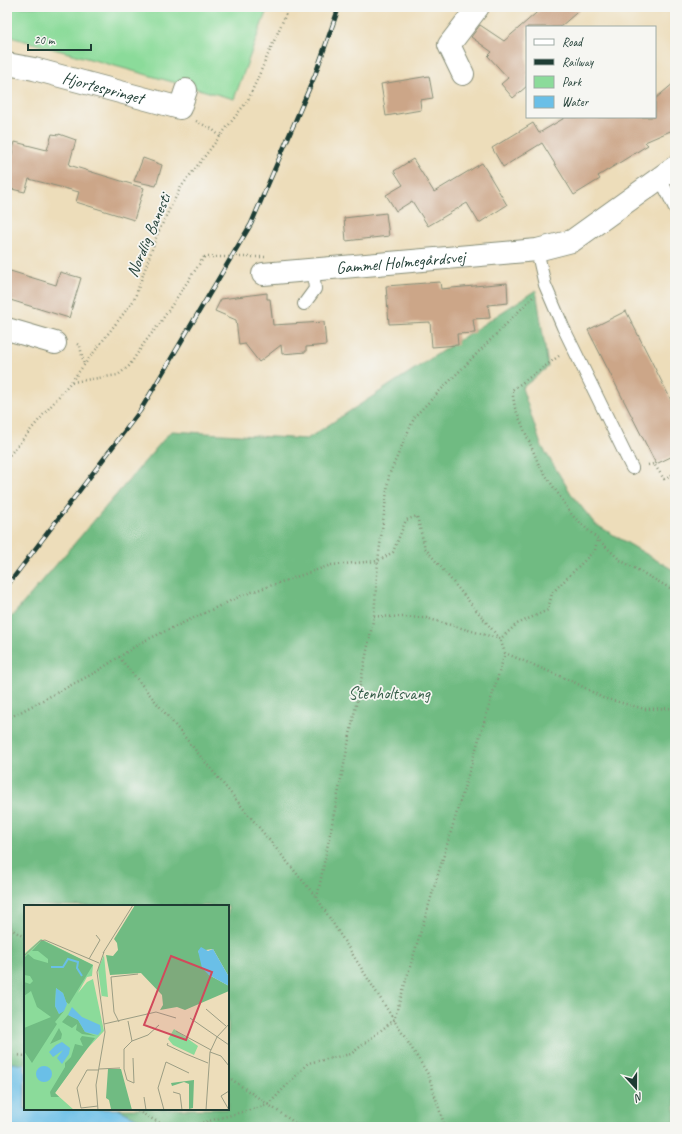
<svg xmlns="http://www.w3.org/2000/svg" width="682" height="1134" font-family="Caveat,sans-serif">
<rect width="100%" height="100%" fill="#f6f6f2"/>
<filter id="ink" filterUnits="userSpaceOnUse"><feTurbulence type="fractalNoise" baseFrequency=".025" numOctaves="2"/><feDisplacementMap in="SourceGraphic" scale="8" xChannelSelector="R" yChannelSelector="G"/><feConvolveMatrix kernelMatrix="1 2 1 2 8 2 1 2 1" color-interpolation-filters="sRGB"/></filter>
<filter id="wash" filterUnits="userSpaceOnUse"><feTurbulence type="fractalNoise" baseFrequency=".012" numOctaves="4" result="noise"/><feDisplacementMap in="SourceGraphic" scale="16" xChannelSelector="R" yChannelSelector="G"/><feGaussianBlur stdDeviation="0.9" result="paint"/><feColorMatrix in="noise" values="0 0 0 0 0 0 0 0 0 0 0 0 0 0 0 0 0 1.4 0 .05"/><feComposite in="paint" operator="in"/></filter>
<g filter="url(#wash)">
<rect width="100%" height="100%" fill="#edddba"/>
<path fill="#8bdb9a" stroke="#558c67" d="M 7,7 L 268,7 L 234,99 L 7,36 Z"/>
<path fill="#70bb82" stroke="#487c5b" d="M 536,290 L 548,367 L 522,388 L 541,445 L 572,495 L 595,524 L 675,571 L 675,1127 L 154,1127 L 118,1109 L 228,1109 L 228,906 L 25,906 L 25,1065 L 7,1062 L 7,622 L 171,431 L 307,439 Z"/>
<path fill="#6abfe7" stroke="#447e8e" d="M 7,1062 L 25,1065 L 25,1109 L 118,1109 L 154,1127 L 7,1127 Z"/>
<g id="blocks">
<path fill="#cca688" d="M 543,7 L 583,7 L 560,27 L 527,27 L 527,86 L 513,98 L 501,84 L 508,78 L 488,56 L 492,52 L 471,37 L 480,25 L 504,41 Z
M 429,76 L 433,98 L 420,100 L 421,110 L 386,116 L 381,84 Z
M 675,82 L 675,129 L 645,142 L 648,145 L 598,176 L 600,179 L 574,195 L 542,143 L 503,167 L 492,148 L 533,123 L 539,133 L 566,117 L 655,117 L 655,99 Z
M 52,134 L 59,135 L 59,134 L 76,140 L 69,165 L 144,188 L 134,220 L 76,202 L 79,192 L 29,179 L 25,192 L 7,188 L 7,174 L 15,142 L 47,150 Z
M 143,158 L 162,165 L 156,186 L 134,181 Z
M 413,159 L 434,192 L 482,163 L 507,205 L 479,223 L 467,203 L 428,226 L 412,201 L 396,211 L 386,195 L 403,185 L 394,171 Z
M 386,213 L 389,236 L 346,241 L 344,218 Z
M 7,270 L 56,285 L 60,272 L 81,278 L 69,318 L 7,299 Z
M 440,282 L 441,289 L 507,283 L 508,303 L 488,305 L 490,318 L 473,319 L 475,333 L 457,334 L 458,345 L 432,347 L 430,322 L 389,324 L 386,286 Z
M 267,293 L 267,299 L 270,299 L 273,325 L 324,322 L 326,345 L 306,347 L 306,352 L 282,354 L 281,345 L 259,362 L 245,344 L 239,345 L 236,320 L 215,311 L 221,299 Z
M 626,311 L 675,408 L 675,455 L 656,464 L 588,330 Z"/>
</g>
</g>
<g filter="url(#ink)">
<use href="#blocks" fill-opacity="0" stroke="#868d77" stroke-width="1"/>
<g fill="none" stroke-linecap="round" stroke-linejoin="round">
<defs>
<path id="service" d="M 660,178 L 675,208
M 537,250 L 545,285 L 563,327 L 632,468
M 304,304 L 315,289 L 313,270"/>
<g id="minor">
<path id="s1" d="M 7,64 L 34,69 L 180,108 L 186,90"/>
<path d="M 463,74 L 449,45 L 478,7"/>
<path id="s2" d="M 263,274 L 537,250 L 572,241 L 675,167"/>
<path d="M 7,329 L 55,343"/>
</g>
</defs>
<use href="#service" stroke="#868d77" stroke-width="14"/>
<use href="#minor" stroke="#868d77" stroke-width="24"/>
<path stroke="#868d77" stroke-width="2.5" stroke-dasharray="1 3" stroke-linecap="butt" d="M 196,121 L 212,129 L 221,137
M 77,344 L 80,346 L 84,365
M 559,356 L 512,390 L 515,408 L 539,465 L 572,515 L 620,560 L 675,591
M 72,382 L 118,375 L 129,366 L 145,342 L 160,323 L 204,257
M 7,458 L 71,382 L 134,300 L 157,235 L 170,208 L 181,187 L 248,100 L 289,7
M 648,465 L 654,464 L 664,479 L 675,473
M 374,616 L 426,618 L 500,639 L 517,624 L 548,610 L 552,593 L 595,550 L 597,540
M 119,657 L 316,897
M 7,719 L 96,672 L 142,642 L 243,595 L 331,565 L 378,561 L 393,552 L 406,520 L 417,516 L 425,548 L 500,639 L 505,653 L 576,683 L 603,698 L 645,709 L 675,708
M 7,926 L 25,938
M 7,1054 L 25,1056
M 228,1077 L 301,1127
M 134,1109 L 167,1127
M 187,1127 L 268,1105 L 308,1063 L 351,1054 L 394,1020 L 505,653
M 445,1127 L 428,1074 L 317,898 L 374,616 L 378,561 L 389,475 L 415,416 L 533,297"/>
<use href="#service" stroke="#fff" stroke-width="12"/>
<use href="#minor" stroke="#fff" stroke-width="22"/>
<defs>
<path id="rail" d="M 7,586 L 140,411 L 251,224 L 315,75 L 339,7"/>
</defs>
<use href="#rail" stroke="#1f3d34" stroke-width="4.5"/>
<use href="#rail" stroke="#f6f6f2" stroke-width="3" stroke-dasharray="9" stroke-linecap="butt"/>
<path stroke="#868d77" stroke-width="2.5" stroke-dasharray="1 3" stroke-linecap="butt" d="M 204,257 L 267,257"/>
</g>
</g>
<g text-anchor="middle" stroke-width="3.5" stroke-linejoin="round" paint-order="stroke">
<g font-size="17" fill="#1f3d34" stroke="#f6f6f2">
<text dy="6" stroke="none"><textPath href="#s1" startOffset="99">Hjortespringet</textPath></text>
<text transform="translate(148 235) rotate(-67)" y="6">Nordlig Banesti</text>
<text dy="6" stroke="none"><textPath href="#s2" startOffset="138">Gammel Holmegårdsvej</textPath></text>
</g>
<g font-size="17" fill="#355d48" stroke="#f6f6f2">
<text x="389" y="699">Stenholtsvang</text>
</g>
</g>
<g transform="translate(24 905)">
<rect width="205" height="205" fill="#edddba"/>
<path d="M 17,34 L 69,60 L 68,71 L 63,72 L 54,88 L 63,77 L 69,74 L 80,126 L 60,147 L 31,188 L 50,205 L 0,205 L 0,49 ZM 80,50 L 84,92 L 78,91 L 78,94 L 74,64 ZM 150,124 L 174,141 L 170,150 L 149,140 L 144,134 Z" fill="#8bdb9a"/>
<path d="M 111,0 L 205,0 L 205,72 L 189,44 L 174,46 L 185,70 L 205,81 L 205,86 L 161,105 L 153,102 L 136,105 L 139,100 L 138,90 L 117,68 L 86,70 L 82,50 L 89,51 L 94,45 L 93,38 L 90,34 ZM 18,35 L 69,60 L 45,99 L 42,97 L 39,88 L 32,83 L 31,101 L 35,109 L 40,106 L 31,117 L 33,119 L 8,158 L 0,146 L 0,123 L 27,112 L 13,102 L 7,86 L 0,91 L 0,77 L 6,79 L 9,76 L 6,71 L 0,70 L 0,53 L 4,49 L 10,54 L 24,58 L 24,54 L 14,46 L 8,46 ZM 44,110 L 54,115 L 61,127 L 72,131 L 58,129 L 52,125 L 53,119 L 48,123 L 38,117 ZM 35,123 L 38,129 L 37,134 L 26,139 ZM 58,131 L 71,133 L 31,188 L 35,192 L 27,192 L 26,187 L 41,162 L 41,158 L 47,152 L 51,139 L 59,141 L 56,134 ZM 84,164 L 97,164 L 108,205 L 87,204 L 85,195 L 82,193 ZM 170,175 L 169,203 L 165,204 L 165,179 L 160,177 L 148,181 L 147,178 Z" fill="#70bb82"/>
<path d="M 177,42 L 184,46 L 189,44 L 205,72 L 205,81 L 185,70 L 178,63 L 174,46 ZM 32,83 L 39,88 L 43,99 L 40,106 L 35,109 L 31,101 ZM 48,102 L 58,112 L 76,120 L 77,126 L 74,130 L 61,127 L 54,115 L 44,110 ZM 38,137 L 46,143 L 45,149 L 38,159 L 33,153 L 39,145 L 29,152 L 25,147 L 32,140 ZM12 169a8 8 0 1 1 16 0a8 8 0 1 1-16 0Z" fill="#6abfe7"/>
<path fill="none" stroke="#6abfe7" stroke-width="2" d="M 27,62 L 39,62 L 44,54 L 54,57 L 53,63 L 58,71"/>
<path fill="none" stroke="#9b9d84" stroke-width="1" d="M 79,48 L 109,0M 0,51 L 16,36 L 21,35 L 75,58M 65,54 L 76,35 L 72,30M 182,104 L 202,121M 166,113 L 205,140M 104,116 L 108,136 L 100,144 L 100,164 L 103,175 L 110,178 L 109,153M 95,117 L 90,107 L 87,72 L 114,69M 80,119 L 132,107 L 152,113M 152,126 L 187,145M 108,136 L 124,130 L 135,120M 144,138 L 143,140 L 162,149 L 184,158M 186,147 L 197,151 L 205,161M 75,164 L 96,163M 205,186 L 197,191 L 205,205M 149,187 L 156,189 L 158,205M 120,192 L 122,205M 74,201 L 57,203 L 53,183 L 63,165 L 75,165M 74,205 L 72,180 L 81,127 L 73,67 L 80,47M 140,205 L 134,183 L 142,157 L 165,168M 182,205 L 186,147 L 193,132 L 205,119"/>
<path fill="#d1495b" fill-opacity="0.15" stroke="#d1495b" stroke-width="2" d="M 147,51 L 188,67 L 162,135 L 120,120 Z"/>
<rect width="205" height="205" fill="none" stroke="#1f3d34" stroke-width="2"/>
</g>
<rect width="682" height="1134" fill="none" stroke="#f6f6f2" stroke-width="24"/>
<rect x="526" y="26" width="130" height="92" fill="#f6f6f2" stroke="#a0aca6"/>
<rect x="534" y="39" width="20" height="6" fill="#ffffff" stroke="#a0aca6"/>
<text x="562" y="46" font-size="12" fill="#1f3d34">Road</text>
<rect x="534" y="59" width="20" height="6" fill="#1f3d34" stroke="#a0aca6"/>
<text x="562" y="66" font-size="12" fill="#1f3d34">Railway</text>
<rect x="534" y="76" width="20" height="12" fill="#8bdb9a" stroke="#a0aca6"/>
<text x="562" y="86" font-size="12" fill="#1f3d34">Park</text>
<rect x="534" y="96" width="20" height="12" fill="#6abfe7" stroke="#a0aca6"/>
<text x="562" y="106" font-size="12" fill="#1f3d34">Water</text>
<g transform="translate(636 1088) rotate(159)" stroke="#f6f6f2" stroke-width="3" paint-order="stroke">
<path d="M0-3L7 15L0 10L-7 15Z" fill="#1f3d34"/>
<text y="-6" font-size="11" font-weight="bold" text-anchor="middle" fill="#1f3d34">N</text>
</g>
<path d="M28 44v6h63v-6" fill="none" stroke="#1f3d34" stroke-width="2"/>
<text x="34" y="44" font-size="12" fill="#1f3d34" stroke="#f6f6f2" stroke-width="3" paint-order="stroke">20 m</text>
</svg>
